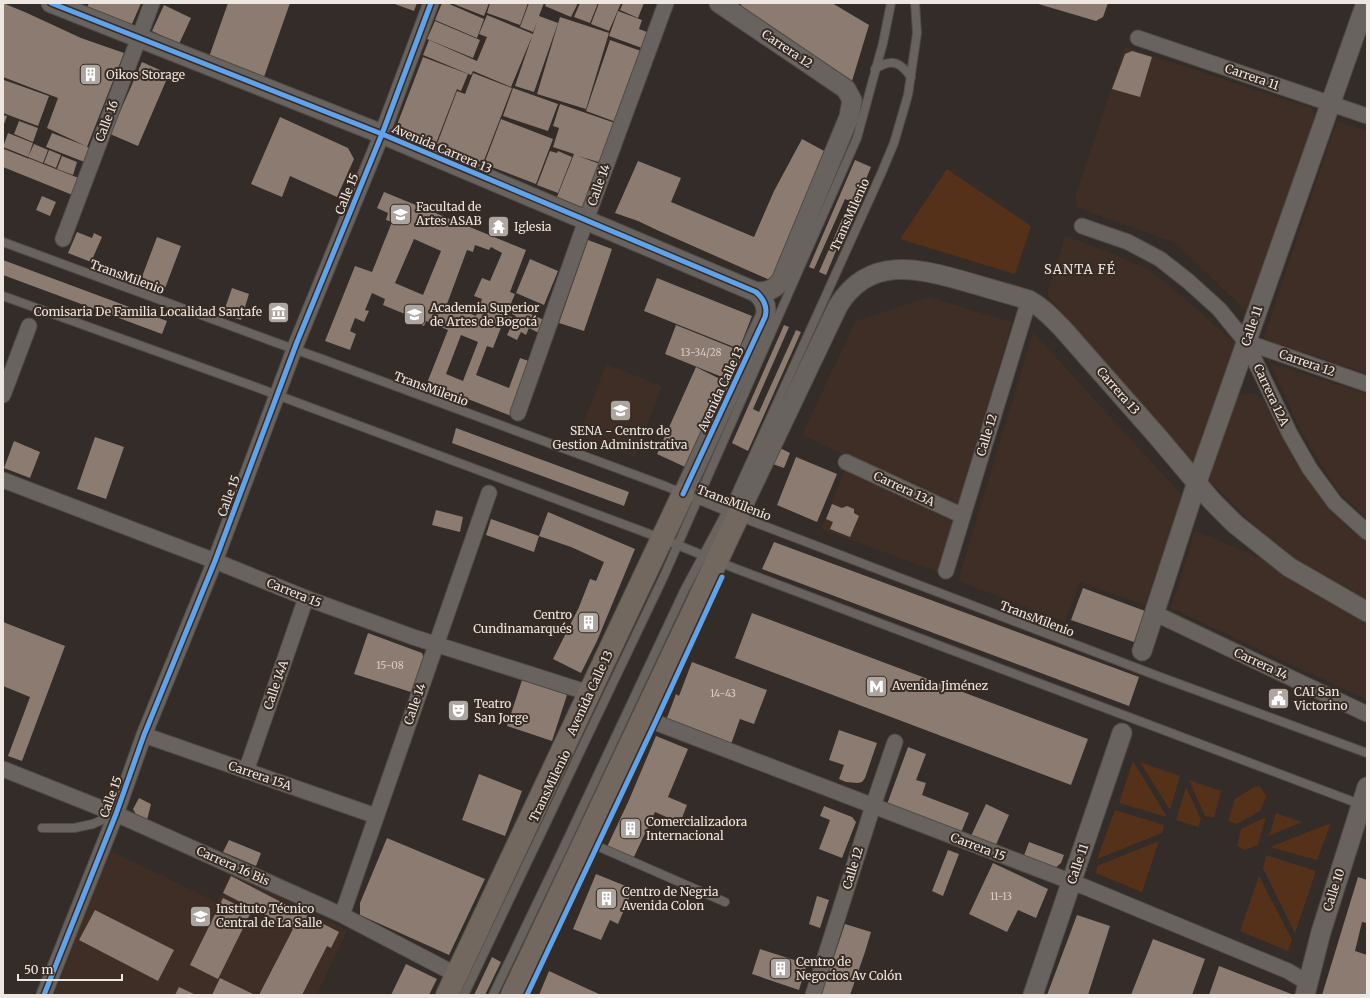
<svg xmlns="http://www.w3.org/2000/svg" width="1370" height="998" font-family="Merriweather,serif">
<rect width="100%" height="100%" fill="#332c28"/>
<path fill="#3e2e25" d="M 1125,47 L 1312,108 L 1315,118 L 1246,311 L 1175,243 L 1078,208 L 1075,197 Z
M 1337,121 L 1367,131 L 1367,374 L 1263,339 Z
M 1065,236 L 1107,251 L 1148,269 L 1174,289 L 1235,343 L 1193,464 L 1047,295 Z
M 929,297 L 1012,322 L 959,509 L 802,435 L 855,321 Z
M 1033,332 L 1182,495 L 1150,607 L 1080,582 L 1065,622 L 958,581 Z
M 1270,363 L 1367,394 L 1367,519 L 1338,491 L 1301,432 Z
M 606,364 L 662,386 L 635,457 L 579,435 Z
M 1251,393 L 1258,395 L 1265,402 L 1295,461 L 1326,505 L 1355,533 L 1367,542 L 1367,605 L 1291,558 L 1254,525 L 1209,481 L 1234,401 L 1238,396 Z
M 845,469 L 955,522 L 940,573 L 821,529 Z
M 1195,530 L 1265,560 L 1367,622 L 1367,700 L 1171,608 Z
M 109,850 L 217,902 L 231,872 L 347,930 L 317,995 L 54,995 Z"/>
<path fill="#563119" d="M 947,169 L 1031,226 L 1015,274 L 900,239 Z
M 1133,761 L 1167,817 L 1119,803 Z
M 1140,762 L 1180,776 L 1170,810 Z
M 1189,780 L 1221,791 L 1214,818 L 1205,816 Z
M 1260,786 L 1266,797 L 1260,811 L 1237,824 L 1228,821 L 1235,799 L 1254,787 Z
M 1186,787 L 1201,819 L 1198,827 L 1176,820 Z
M 1115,810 L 1164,825 L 1162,833 L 1097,859 Z
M 1276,813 L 1302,822 L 1269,836 Z
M 1266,817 L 1258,845 L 1245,850 L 1237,846 L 1241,829 Z
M 1331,823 L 1317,860 L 1270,847 Z
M 1159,841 L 1142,892 L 1096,873 L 1097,866 Z
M 1266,855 L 1316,871 L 1295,933 L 1263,868 Z
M 1259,876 L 1292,940 L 1288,951 L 1240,931 Z"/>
<path fill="#8c7b71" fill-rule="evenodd" d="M 3,3 L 27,13 L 81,38 L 124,53 L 87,147 L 92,149 L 87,163 L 46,147 L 52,133 L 86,146 L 47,128 L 58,98 L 3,77 Z
M 89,3 L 141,3 L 132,24 L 127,24 L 87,7 Z
M 228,3 L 290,3 L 264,77 L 209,57 Z
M 392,3 L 417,3 L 414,11 Z
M 442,3 L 447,3 L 484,19 L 477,38 L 435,20 Z
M 451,3 L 489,3 L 484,16 Z
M 490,3 L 528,3 L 520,25 L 487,13 Z
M 529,3 L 544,3 L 539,16 L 558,23 L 534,92 L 515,86 L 537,22 L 533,32 L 520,27 Z
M 546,3 L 578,3 L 571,17 L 545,6 Z
M 580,3 L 598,3 L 590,23 L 574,17 Z
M 599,3 L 621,3 L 609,31 L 591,24 Z
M 623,3 L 644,3 L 638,18 L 620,10 Z
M 742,3 L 832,3 L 869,25 L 852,81 L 739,9 Z
M 1035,3 L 1108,3 L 1103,17 L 1096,21 Z
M 164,5 L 191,18 L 179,44 L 152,31 Z
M 618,11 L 642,20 L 639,29 L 647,32 L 642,48 L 609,36 Z
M 487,15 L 533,34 L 511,87 L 473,71 L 471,75 L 423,55 L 429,40 L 477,61 L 487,37 L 479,34 Z
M 560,17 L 609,33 L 586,109 L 537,94 Z
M 435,21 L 480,40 L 473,58 L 427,39 Z
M 610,40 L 641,51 L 616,122 L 586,111 Z
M 1132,51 L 1152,57 L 1140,97 L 1112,89 L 1125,54 Z
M 423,57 L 468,74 L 461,91 L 457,89 L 435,146 L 395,130 Z
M 142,62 L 169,74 L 138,146 L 110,134 Z
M 473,73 L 512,88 L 483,163 L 437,144 L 457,91 L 465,94 Z
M 4,80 L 49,96 L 38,126 L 3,113 Z
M 513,88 L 558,104 L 548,131 L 503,116 Z
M 560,104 L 615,123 L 602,163 L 578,156 L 603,165 L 586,209 L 557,197 L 574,154 L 553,147 L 559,128 L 553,126 Z
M 3,115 L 7,116 L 3,127 Z
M 280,117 L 348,148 L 354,159 L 337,197 L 290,176 L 282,197 L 251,184 Z
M 501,119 L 553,139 L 536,184 L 484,164 Z
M 19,121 L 38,128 L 33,142 L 14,134 Z
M 8,133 L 33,143 L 28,157 L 3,147 Z
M 802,139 L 826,152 L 772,281 L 659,231 L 638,221 L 615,213 L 638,161 L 681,178 L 671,202 L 754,237 L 774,191 Z
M 34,144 L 48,150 L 43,163 L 28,157 Z
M 4,149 L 27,158 L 27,159 L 28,158 L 81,179 L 75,196 L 3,167 L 3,152 Z
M 49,150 L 61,155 L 56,168 L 44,163 Z
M 550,151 L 557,153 L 558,151 L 572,157 L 558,193 L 537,185 Z
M 62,156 L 77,162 L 73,175 L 57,169 Z
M 855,160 L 871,167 L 826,275 L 819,272 L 850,201 L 845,199 L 814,269 L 809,267 Z
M 384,192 L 526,250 L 510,292 L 515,294 L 506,315 L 512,317 L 508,327 L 502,325 L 493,348 L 487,346 L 476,375 L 509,388 L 520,358 L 534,363 L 514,417 L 427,383 L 448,330 L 426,321 L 424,326 L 411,321 L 412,317 L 383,305 L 385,299 L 372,293 L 365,310 L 369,311 L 364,322 L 355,318 L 350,331 L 356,334 L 350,350 L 325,341 L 355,266 L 372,272 L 392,222 L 386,220 L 388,213 L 377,208 ZM 414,239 L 441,251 L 423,295 L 395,283 ZM 475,245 L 489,250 L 491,247 L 502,253 L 490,281 L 482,278 L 474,296 L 482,299 L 476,316 L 447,304 L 467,250 L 473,252 ZM 461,335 L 478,342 L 463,381 L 446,374 Z
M 42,196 L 56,202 L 50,216 L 36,210 Z
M 77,232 L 92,238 L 94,233 L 102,237 L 91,262 L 68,253 Z
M 157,237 L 181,246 L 164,291 L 140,282 Z
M 588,240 L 612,249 L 584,331 L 559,323 Z
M 530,259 L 558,271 L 544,305 L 516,293 Z
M 3,260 L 167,321 L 162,334 L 3,275 Z
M 657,278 L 752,316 L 739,349 L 644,311 Z
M 232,288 L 249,294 L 241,320 L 223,314 Z
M 515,307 L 544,320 L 539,333 L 529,328 L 526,335 L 521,332 L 517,340 L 507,335 L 516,316 L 512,314 Z
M 676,325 L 738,350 L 727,379 L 665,354 Z
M 784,325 L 789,327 L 753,409 L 759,412 L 796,330 L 801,332 L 748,451 L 732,443 Z
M 696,367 L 724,381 L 685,467 L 657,454 Z
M 456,428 L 629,492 L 624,506 L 452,443 Z
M 95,437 L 124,447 L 106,499 L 77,489 Z
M 14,441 L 40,452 L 30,478 L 4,468 Z
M 780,448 L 790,453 L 784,468 L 773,464 Z
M 796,457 L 837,474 L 817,522 L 777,505 Z
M 832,504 L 842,508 L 847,506 L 854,509 L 854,513 L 859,516 L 850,537 L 830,529 L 833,522 L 826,519 Z
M 436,510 L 463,517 L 460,532 L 432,525 Z
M 548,512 L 635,549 L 597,641 L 581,673 L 553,659 L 579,607 L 590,579 L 596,581 L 604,562 L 571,547 L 539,536 Z
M 491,519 L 539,536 L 534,552 L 486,535 Z
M 774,542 L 1139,677 L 1129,706 L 762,569 Z
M 1083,588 L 1145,611 L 1134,642 L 1071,620 Z
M 752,613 L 1088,739 L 1071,785 L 735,658 Z
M 3,622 L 65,646 L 22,761 L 8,756 L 30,697 L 3,686 Z
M 368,633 L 422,653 L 425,661 L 414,693 L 354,674 Z
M 692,662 L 767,690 L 754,724 L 740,719 L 730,747 L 665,723 L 676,694 L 679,696 Z
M 522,680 L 567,695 L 552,741 L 507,726 Z
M 1275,690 L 1288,694 L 1282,708 L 1270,703 Z
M 839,730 L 877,743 L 865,778 L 862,782 L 858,783 L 846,782 L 839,779 L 844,765 L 829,760 Z
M 656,736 L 688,749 L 668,797 L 687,805 L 680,823 L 655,812 L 633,859 L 607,847 L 629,800 Z
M 908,747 L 926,754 L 916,780 L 926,783 L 922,795 L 969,813 L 960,835 L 886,807 Z
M 479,774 L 522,791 L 505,836 L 462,820 Z
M 139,798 L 151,804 L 147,820 L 138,818 L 133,809 Z
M 986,804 L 1009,815 L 995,847 L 971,836 Z
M 824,806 L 852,817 L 856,822 L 842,858 L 819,849 L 830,820 L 820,816 Z
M 387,838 L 485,879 L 449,955 L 360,915 L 360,903 Z
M 229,840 L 261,853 L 256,866 L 223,852 Z
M 1029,842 L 1064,855 L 1061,863 L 1054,869 L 1022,861 Z
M 948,850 L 959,854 L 943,896 L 932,891 Z
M 993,863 L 1048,889 L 1036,918 L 1018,910 L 1007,932 L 969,914 Z
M 596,874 L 633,889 L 618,924 L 610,920 L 601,940 L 573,929 Z
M 231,876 L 339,932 L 331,948 L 327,946 L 302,995 L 259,995 L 293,929 L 223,893 Z
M 1358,877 L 1367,880 L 1367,923 L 1362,922 L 1355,951 L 1367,955 L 1367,995 L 1322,995 Z
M 817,896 L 829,900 L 820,928 L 809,924 Z
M 223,898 L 251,912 L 218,979 L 190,965 Z
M 95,910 L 174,950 L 158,981 L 79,940 Z
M 1077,915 L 1110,926 L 1088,995 L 1047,995 Z
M 845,924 L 871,932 L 865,952 L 850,995 L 821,995 Z
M 1153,939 L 1205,959 L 1192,995 L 1131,995 Z
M 760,949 L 807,964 L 799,990 L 752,974 Z
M 492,957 L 501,962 L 485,995 L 474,995 Z
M 406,964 L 437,979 L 429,995 L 391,995 Z
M 1219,966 L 1294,995 L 1209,995 Z
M 549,971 L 601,995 L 539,995 Z
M 220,978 L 255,995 L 212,995 Z
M 179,987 L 196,995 L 175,995 Z"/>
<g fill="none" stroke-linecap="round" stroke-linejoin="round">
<defs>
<path id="service" d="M 875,69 C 892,58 900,62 911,77
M 3,242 L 277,343 L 322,359 L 665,486 L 738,516 L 1163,678 L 1367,753
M 3,296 L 253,386 L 663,539 L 734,568 L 1362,805
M 42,828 L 74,828 L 93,824 L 115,814
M 586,840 L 597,846 L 725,902
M 464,995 L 664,576 L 857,138 L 883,43 L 891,3
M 493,995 L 561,853 L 685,589 L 734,498 L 881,174 L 894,143 L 908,95 L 917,33 L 915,3"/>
<path id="minor" d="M 1138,38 L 1367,116
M 1082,226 L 1128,242 L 1160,259 L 1188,281 L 1219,309 L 1246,342 L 1290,434 L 1310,469 L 1335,503 L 1367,532
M 63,239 L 152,3
M 1246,342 L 1367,384
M 3,395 L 29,326
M 518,413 L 589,212 L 666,3
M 846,462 L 963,516
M 3,480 L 215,561 L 306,598 L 413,637 L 589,693
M 946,571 L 1029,300
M 1154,613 L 1367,714
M 644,718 L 1085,887 L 1288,971 L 1308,983
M 144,735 L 376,816
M 3,769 L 116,814 L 342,915 L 457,975
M 246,771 L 306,598
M 342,915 L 489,493
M 44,995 L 116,814 L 144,735 L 215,561 L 297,342 L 382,134 L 431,3
M 813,995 L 873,806 L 895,742"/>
<path id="tertiary" d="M 51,3 L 382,134 L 756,292 C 764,299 768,307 765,317 L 683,494
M 719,3 L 846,89 L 852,100 L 849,117 L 781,281 C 774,290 767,292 756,292
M 738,516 L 838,306 C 869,255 918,268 967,282 C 987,288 1008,294 1029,300 C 1042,307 1051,317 1062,328 L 1158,437 L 1212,501 L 1235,524 L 1289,567 L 1367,612
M 1142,651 L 1197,482 L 1366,3
M 1033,995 L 1122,733
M 1305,995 L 1321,932 L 1367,787"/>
<path id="primary" d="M 447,995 L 683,494
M 512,995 L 738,516"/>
</defs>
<use href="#service" stroke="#504b47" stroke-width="10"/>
<use href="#minor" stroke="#504b47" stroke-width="17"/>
<use href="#tertiary" stroke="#504b47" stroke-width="21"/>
<use href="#primary" stroke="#504b47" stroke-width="24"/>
<use href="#service" stroke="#696360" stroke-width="8"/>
<use href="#minor" stroke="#696360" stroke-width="15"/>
<use href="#tertiary" stroke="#696360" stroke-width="19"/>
<use href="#primary" stroke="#73685f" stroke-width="22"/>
<defs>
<path id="cycleway" d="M 51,3 L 382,134 L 756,292 C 764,299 768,307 765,317 L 683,494
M 44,995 L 116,814 L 144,735 L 215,561 L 297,342 L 382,134 L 431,3
M 527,995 L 655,723 L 722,577"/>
</defs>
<use href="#cycleway" stroke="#372b24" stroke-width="8"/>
<use href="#cycleway" stroke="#60a3ed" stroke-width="5"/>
</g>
<defs>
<symbol id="building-square" viewBox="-11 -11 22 22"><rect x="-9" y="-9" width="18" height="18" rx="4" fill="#ada5a0" stroke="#372b24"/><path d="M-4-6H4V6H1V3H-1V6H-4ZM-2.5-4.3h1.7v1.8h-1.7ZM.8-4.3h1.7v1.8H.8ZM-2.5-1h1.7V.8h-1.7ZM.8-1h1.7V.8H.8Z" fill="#fff"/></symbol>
<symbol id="university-square" viewBox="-11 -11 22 22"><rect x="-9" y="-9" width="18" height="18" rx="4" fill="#ada5a0" stroke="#372b24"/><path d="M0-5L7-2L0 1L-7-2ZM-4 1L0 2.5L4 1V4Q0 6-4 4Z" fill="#fff"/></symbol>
<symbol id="temple-square" viewBox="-11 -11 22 22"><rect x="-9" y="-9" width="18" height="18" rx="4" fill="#ada5a0" stroke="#372b24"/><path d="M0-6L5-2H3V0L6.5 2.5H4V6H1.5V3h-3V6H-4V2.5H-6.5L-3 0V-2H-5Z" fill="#fff"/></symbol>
<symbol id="museum-square" viewBox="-11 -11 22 22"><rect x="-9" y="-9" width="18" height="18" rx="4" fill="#ada5a0" stroke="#372b24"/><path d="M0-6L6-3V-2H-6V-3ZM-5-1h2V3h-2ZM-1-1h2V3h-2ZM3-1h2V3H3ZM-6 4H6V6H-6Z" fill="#fff"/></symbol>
<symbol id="metro-square" viewBox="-11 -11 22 22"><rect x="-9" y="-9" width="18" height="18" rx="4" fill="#ada5a0" stroke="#372b24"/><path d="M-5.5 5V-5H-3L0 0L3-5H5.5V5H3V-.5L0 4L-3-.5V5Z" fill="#fff"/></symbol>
<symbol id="civic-square" viewBox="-11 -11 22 22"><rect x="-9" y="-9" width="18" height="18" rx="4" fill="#ada5a0" stroke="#372b24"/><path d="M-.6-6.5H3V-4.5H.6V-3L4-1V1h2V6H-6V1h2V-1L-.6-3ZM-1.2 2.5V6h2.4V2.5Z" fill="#fff"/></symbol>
<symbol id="theatre-square" viewBox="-11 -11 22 22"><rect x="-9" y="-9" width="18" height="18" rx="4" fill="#ada5a0" stroke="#372b24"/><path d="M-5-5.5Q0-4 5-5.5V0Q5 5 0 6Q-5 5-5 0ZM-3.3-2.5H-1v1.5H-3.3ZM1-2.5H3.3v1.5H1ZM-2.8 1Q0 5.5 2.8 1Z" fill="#fff"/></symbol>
</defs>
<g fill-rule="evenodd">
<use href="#building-square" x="78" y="62" width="25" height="25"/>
<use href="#university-square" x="388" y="202" width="25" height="25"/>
<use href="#temple-square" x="486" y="214" width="25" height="25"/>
<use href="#museum-square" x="266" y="300" width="25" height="25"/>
<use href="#university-square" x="402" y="302" width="25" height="25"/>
<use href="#university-square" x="608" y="398" width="25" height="25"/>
<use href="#building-square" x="576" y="610" width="25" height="25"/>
<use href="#metro-square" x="864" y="674" width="25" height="25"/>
<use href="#civic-square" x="1266" y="686" width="25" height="25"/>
<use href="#theatre-square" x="446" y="698" width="25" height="25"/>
<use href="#building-square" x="618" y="816" width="25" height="25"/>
<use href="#building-square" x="594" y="886" width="25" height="25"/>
<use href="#university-square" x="188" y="904" width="25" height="25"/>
<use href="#building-square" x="768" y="956" width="25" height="25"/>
</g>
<g text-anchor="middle" stroke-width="4" stroke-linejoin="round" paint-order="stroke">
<g font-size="10" fill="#d6cbc5">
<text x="701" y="356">13-34/28</text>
<text x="390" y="669">15-08</text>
<text x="723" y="697">14-43</text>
<text x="1001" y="900">11-13</text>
</g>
<g font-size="12" fill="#eee6e1" stroke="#372b24">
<text transform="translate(787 49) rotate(34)" y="4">Carrera 12</text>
<text transform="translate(1252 77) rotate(19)" y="4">Carrera 11</text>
<text transform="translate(107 121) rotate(-69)" y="4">Calle 16</text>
<text transform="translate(442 149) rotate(23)" y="4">Avenida Carrera 13</text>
<text transform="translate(599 185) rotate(-70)" y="4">Calle 14</text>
<text transform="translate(347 194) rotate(-68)" y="4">Calle 15</text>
<text transform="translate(850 215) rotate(-66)" y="4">TransMilenio</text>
<text transform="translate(127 277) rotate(20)" y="4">TransMilenio</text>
<text transform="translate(1252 326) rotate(-71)" y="4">Calle 11</text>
<text transform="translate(1307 363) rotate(19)" y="4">Carrera 12</text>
<text transform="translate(431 389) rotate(20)" y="4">TransMilenio</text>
<text transform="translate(721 389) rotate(-65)" y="4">Avenida Calle 13</text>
<text transform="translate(1118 391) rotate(49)" y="4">Carrera 13</text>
<text transform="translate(1271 395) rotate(65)" y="4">Carrera 12A</text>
<text transform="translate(987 435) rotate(-73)" y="4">Calle 12</text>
<text transform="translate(904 489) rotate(25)" y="4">Carrera 13A</text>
<text transform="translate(229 496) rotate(-70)" y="4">Calle 15</text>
<text transform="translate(734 503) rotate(21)" y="4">TransMilenio</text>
<text transform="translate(294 593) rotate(22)" y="4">Carrera 15</text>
<text transform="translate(1037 619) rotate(21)" y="4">TransMilenio</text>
<text transform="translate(1261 664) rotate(25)" y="4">Carrera 14</text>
<text transform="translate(276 685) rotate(-71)" y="4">Calle 14A</text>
<text transform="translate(590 693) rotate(-65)" y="4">Avenida Calle 13</text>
<text transform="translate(415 704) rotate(-71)" y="4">Calle 14</text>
<text transform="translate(260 776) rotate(19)" y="4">Carrera 15A</text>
<text transform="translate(550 786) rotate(-64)" y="4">TransMilenio</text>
<text transform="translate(111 797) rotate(-70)" y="4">Calle 15</text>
<text transform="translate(978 847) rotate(21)" y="4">Carrera 15</text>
<text transform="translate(1078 864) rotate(-71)" y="4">Calle 11</text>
<text transform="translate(233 866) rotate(24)" y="4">Carrera 16 Bis</text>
<text transform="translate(853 868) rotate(-73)" y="4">Calle 12</text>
<text transform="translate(1334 890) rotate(-72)" y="4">Calle 10</text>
</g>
<g font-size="12" fill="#eee6e1" stroke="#372b24" text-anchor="start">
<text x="106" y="79">Oikos Storage</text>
<text x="416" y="211">Facultad de<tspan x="416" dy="14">Artes ASAB</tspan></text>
<text x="514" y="231">Iglesia</text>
<text x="430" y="312">Academia Superior<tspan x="430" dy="14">de Artes de Bogotá</tspan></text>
<text x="262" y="316" text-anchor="end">Comisaria De Familia Localidad Santafe</text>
<text x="620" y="435" text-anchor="middle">SENA - Centro de<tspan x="620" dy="14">Gestion Administrativa</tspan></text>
<text x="572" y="619" text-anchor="end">Centro<tspan x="572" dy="14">Cundinamarqués</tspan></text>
<text x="892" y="690">Avenida Jiménez</text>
<text x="1294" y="696">CAI San<tspan x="1294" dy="14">Victorino</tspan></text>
<text x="474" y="708">Teatro<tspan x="474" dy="14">San Jorge</tspan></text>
<text x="646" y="826">Comercializadora<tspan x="646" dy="14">Internacional</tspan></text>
<text x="622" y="896">Centro de Negria<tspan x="622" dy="14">Avenida Colon</tspan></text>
<text x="216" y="913">Instituto Técnico<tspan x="216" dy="14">Central de La Salle</tspan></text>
<text x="796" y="966">Centro de<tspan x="796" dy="14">Negocios Av Colón</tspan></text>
</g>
<g font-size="13" letter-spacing="1" fill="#eee6e1" stroke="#372b24">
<text x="1080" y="274">SANTA FÉ</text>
</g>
</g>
<rect width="1370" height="998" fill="none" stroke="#eee6e1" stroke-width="8"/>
<path d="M18 974v6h104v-6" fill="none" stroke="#eee6e1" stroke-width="2"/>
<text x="24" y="974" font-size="12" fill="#eee6e1" stroke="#372b24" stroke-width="3" paint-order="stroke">50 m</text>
</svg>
